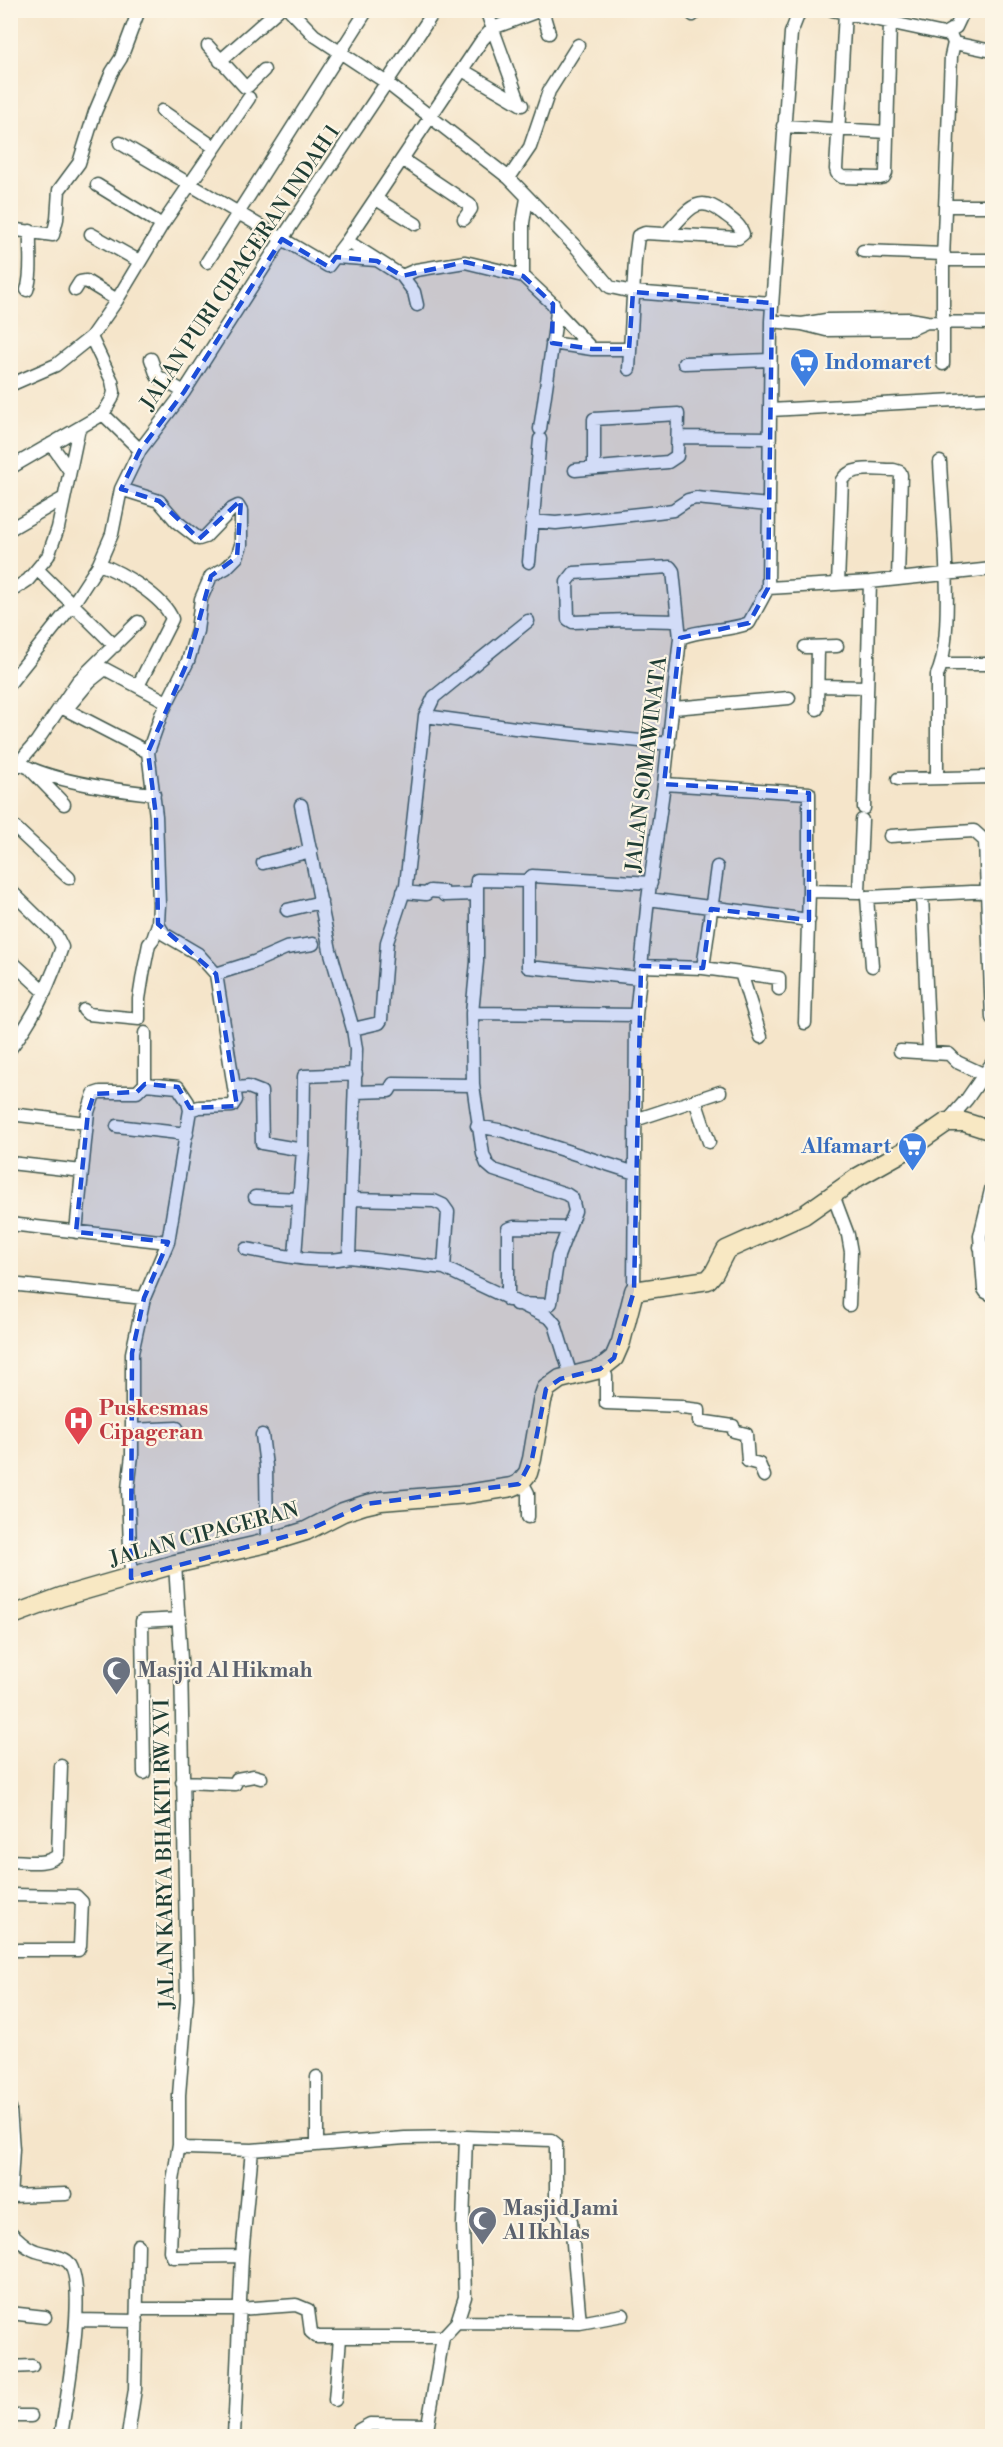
<svg xmlns="http://www.w3.org/2000/svg" width="1003" height="2447" font-family="'Libre Bodoni',serif">
<rect width="100%" height="100%" fill="#fcf5e5"/>
<filter id="ink" filterUnits="userSpaceOnUse"><feTurbulence type="fractalNoise" baseFrequency=".0167" numOctaves="2"/><feDisplacementMap in="SourceGraphic" scale="12" xChannelSelector="R" yChannelSelector="G"/><feConvolveMatrix kernelMatrix="1 2 1 2 8 2 1 2 1" color-interpolation-filters="sRGB"/></filter>
<filter id="wash" filterUnits="userSpaceOnUse"><feTurbulence type="fractalNoise" baseFrequency=".008" numOctaves="4" result="noise"/><feDisplacementMap in="SourceGraphic" scale="24" xChannelSelector="R" yChannelSelector="G"/><feGaussianBlur stdDeviation="1.35" result="paint"/><feColorMatrix in="noise" values="0 0 0 0 0 0 0 0 0 0 0 0 0 0 0 0 0 1.4 0 .05"/><feComposite in="paint" operator="in"/></filter>
<g filter="url(#wash)">
<rect width="100%" height="100%" fill="#f5e5ca"/>
</g>
<g filter="url(#ink)">
<g fill="none" stroke-linecap="round" stroke-linejoin="round">
<defs>
<path id="street" d="M 290,10 L 314,35 L 387,83 L 509,178 L 576,247 L 610,287 L 633,292 L 772,303
M 486,10 L 520,104
M 542,10 L 549,33
M 832,10 L 944,34 L 956,27 L 964,10
M 845,13 L 836,169 L 837,173 L 842,177 L 880,178 L 884,177 L 886,173 L 890,22
M 693,15 L 695,10
M 951,36 L 954,43 L 992,51
M 208,46 L 245,87 L 248,86 L 264,70
M 220,61 L 278,10
M 464,71 L 522,105
M 162,111 L 214,147
M 783,126 L 887,132
M 120,143 L 328,266 L 347,241 L 482,40 L 493,28 L 541,10
M 403,160 L 470,205 L 471,209 L 464,219
M 509,178 L 530,147 L 549,91 L 578,45
M 97,185 L 162,225
M 527,198 L 523,223 L 523,276 L 553,304 L 557,312 L 540,429
M 376,199 L 416,224
M 945,206 L 992,206
M 10,229 L 53,235 L 57,219 L 59,190 L 79,163 L 95,112 L 112,72 L 121,58 L 139,10
M 91,234 L 139,261
M 347,241 L 402,276 L 414,292 L 417,305
M 863,251 L 944,254
M 336,257 L 376,260
M 943,260 L 992,260
M 207,262 L 367,10
M 402,276 L 416,270 L 465,262 L 523,276
M 27,290 C 33,272 29,250 30,231
M 75,290 L 80,282 L 86,281 L 117,300
M 557,312 L 592,349
M 771,321 L 802,324 L 826,330 L 911,329 L 927,322
M 802,324 L 826,320 L 910,319 L 927,322 L 992,323
M 552,343 L 592,349 L 629,349
M 151,359 L 157,376 L 184,392
M 684,363 L 770,360
M 943,364 L 943,260 L 951,56 L 954,43
M 629,369 L 635,260 L 638,236 L 645,233 L 738,238 L 743,234 C 740,224 731,219 723,213 C 696,191 686,214 666,234
M 10,385 L 56,365 L 91,337 L 117,300 L 162,225 L 249,98
M 770,410 L 992,398
M 103,414 L 140,450
M 678,437 L 769,438
M 51,444 L 70,471
M 10,468 L 103,414 L 112,399 L 114,392 L 112,381 L 91,337
M 575,470 L 668,462 L 677,456 L 678,414 L 594,419 L 594,468
M 532,521 L 556,523 L 658,512 L 673,510 L 688,500 L 696,498 L 769,505
M 10,529 L 64,498
M 529,562 L 540,439
M 99,564 C 121,572 164,597 172,619 L 138,686
M 38,570 L 115,646
M 838,584 L 842,480 C 851,465 878,470 894,470 L 900,472 L 901,475 L 898,578
M 768,588 L 870,582 L 992,569
M 10,592 L 28,580 L 48,556 L 58,528 L 79,428
M 678,621 L 627,620 L 573,622 L 568,619 L 567,582 L 574,573 L 670,567 L 673,571 L 680,638
M 805,647 L 837,646
M 943,664 L 992,664
M 10,683 L 73,604 L 99,564 L 112,534 L 121,489 L 140,450 L 184,392 L 282,239 L 435,10
M 818,686 L 867,687
M 69,706 L 90,681 L 105,669 L 167,702
M 61,707 L 148,752
M 674,708 L 789,698
M 817,709 L 818,647
M 425,716 L 434,697 L 528,621
M 10,757 C 40,780 115,790 154,794
M 31,770 L 64,804
M 10,773 L 37,741 L 78,681 L 138,622
M 937,778 L 937,675 C 956,637 942,509 940,462
M 898,779 L 992,777
M 664,784 L 809,793 L 809,891 L 805,1023
M 301,805 L 330,950 L 353,1029 L 356,1049 L 349,1257
M 864,808 L 870,582
M 10,823 L 69,878
M 890,836 L 974,831 L 985,841 L 992,1018
M 263,863 L 311,851
M 10,890 L 56,935 L 62,947 C 50,985 34,1018 10,1049
M 809,891 L 859,892 L 862,820
M 403,892 L 426,894 L 430,891 L 443,892 L 444,895 L 477,894 L 477,880 L 528,881
M 477,894 L 477,962 L 472,1013 L 473,1085 L 483,1154 L 487,1164 L 494,1170 L 566,1194 L 572,1198 L 575,1211 L 558,1256 L 551,1303 L 548,1305 L 516,1304
M 922,896 L 929,1051
M 648,899 L 809,920
M 287,910 L 321,902
M 158,924 L 164,934 L 198,954 L 216,974 L 236,1100 L 232,1106 L 199,1107 L 190,1110
M 10,960 L 45,992
M 641,966 L 703,968 L 779,978 L 779,989
M 872,966 L 867,897 L 992,891
M 703,968 L 717,867
M 741,973 L 761,1037
M 216,974 L 254,962 L 286,948 L 313,944
M 639,978 L 528,967 L 528,881 L 532,876 L 651,883
M 84,1010 L 88,1014 L 139,1019 L 139,999 L 143,974 L 149,944 L 153,939 L 158,924 L 159,904 L 156,816 L 148,752 L 161,715 L 188,661 L 197,631 L 201,599 L 211,576 L 226,568 L 237,557 L 241,545 L 241,511 L 238,506 L 232,509 L 205,537 L 199,539 L 177,522 L 159,501 L 121,489
M 472,1013 L 636,1015
M 353,1029 L 379,1023 L 381,1020 L 387,942 L 406,885 L 425,716 L 515,728 L 669,744
M 900,1051 L 949,1054 L 957,1062 L 985,1075
M 236,1088 L 248,1087 L 261,1092 L 262,1143 L 303,1150
M 355,1092 L 389,1091 L 393,1084 L 473,1085
M 695,1100 L 709,1142
M 10,1114 L 87,1123
M 635,1120 L 720,1092
M 947,1122 L 967,1099 L 992,1063
M 117,1126 L 187,1134
M 477,1126 L 504,1131 L 635,1173
M 10,1163 L 82,1171
M 992,1186 L 980,1236 L 984,1289 L 986,1292 L 992,1295
M 833,1195 L 848,1235 L 851,1252 L 849,1305
M 255,1197 L 299,1199
M 352,1199 L 434,1201 L 443,1205 L 448,1212 L 444,1268
M 10,1224 L 168,1242
M 76,1232 L 88,1112 L 94,1094 L 100,1092 L 137,1092 L 145,1084 L 145,1033
M 980,1247 L 992,1248
M 246,1249 C 277,1254 320,1265 349,1257 L 444,1268 L 550,1318 L 555,1324 L 571,1376
M 295,1256 L 303,1150 L 304,1076 L 356,1074
M 10,1284 L 144,1298
M 634,1291 L 636,1015 L 648,899 L 664,784 L 680,638 C 702,628 727,632 749,623 L 768,588 L 771,321 L 791,33 L 800,10
M 508,1300 L 508,1229 L 514,1227 L 568,1228
M 600,1369 L 606,1376 L 606,1403 L 681,1406 L 682,1408 L 699,1410 L 699,1421 L 733,1426 L 734,1431 L 746,1434 L 748,1461 L 759,1464 L 764,1476
M 131,1430 L 177,1428
M 262,1435 L 266,1466 L 267,1543
M 522,1482 L 528,1493 L 528,1517
M 131,1578 L 128,1489 L 132,1455 L 132,1353 L 144,1298 L 168,1242 L 190,1110 L 188,1102 L 178,1087 L 145,1084
M 144,1773 L 142,1621 L 180,1619
M 182,1782 L 235,1784 L 237,1779 L 254,1776 L 261,1778
M 10,1861 C 25,1861 47,1866 58,1855 L 61,1766
M 10,1895 L 76,1896 L 82,1902 L 80,1946 L 78,1950 L 10,1950
M 317,2077 L 317,2145
M 10,2109 L 13,2149 L 10,2199
M 466,2137 L 551,2140 L 556,2144 L 556,2199 L 571,2221 L 580,2323
M 179,2144 L 186,2148 L 252,2150 L 405,2138 L 466,2137 L 463,2225 L 465,2297 L 457,2322 L 443,2337 L 426,2436
M 11,2196 L 66,2194
M 10,2232 C 18,2239 26,2248 36,2251 C 45,2254 59,2255 67,2261 C 90,2279 65,2406 61,2436
M 170,2251 L 173,2181 L 179,2144 L 179,2095 L 187,1998 L 181,1659 L 175,1564
M 173,2257 L 242,2256
M 138,2309 L 239,2309 L 296,2305 L 308,2310 L 311,2332 L 317,2337 L 443,2337
M 10,2313 L 45,2317
M 76,2320 L 137,2321
M 457,2322 L 580,2323 L 623,2315
M 10,2367 L 32,2366
M 335,2400 L 340,2338
M 10,2416 L 31,2416
M 128,2436 L 135,2389 L 138,2245
M 234,2436 L 242,2256 L 252,2150
M 358,2436 L 359,2430 L 370,2424 L 427,2425"/>
<path id="secondary" d="M 10,1616 L 61,1597 L 175,1564 L 267,1543 L 306,1531 L 343,1512 L 364,1505 L 381,1501 L 467,1494 L 512,1487 L 519,1484 L 528,1473 L 532,1459 L 542,1401 L 546,1389 L 560,1379 L 600,1369 L 614,1358 L 621,1342 L 634,1291 L 708,1280 L 714,1273 L 726,1250 L 804,1215 L 858,1177 L 908,1149 L 947,1122 L 964,1122 L 992,1131"/>
</defs>
<use href="#street" stroke="#3f564a" stroke-width="15"/>
<use href="#secondary" stroke="#3f564a" stroke-width="21"/>
<use href="#street" stroke="#fff" stroke-width="12"/>
<use href="#secondary" stroke="#f8e8c3" stroke-width="18"/>
</g>
</g>
<path fill="#1d4ed8" fill-opacity="0.2" stroke="#1d4ed8" stroke-width="4.5" stroke-dasharray="12 8" stroke-linejoin="round" d="M 282,239 L 329,267 L 336,257 L 377,261 L 402,276 L 465,262 L 523,276 L 553,304 L 552,343 L 592,349 L 629,349 L 633,292 L 772,303 L 768,588 L 749,623 L 680,638 L 664,784 L 809,793 L 809,920 L 711,909 L 703,968 L 641,966 L 634,1291 L 614,1358 L 600,1369 L 560,1379 L 546,1389 L 532,1459 L 519,1484 L 366,1504 L 306,1531 L 131,1578 L 132,1353 L 144,1298 L 168,1242 L 76,1232 L 88,1112 L 94,1094 L 137,1092 L 145,1084 L 178,1087 L 190,1108 L 237,1106 L 216,974 L 158,924 L 156,816 L 148,752 L 188,661 L 211,576 L 237,557 L 241,500 L 199,539 L 159,501 L 121,489 L 140,450 L 184,392 Z"/>
<defs>
<symbol id="supermarket-pin" viewBox="-11 -11 22 30"><path d="M0 17L-7.5 6A9.5 9.5 0 1 1 7.5 6Z" fill="#3f7fe0" stroke="#fcf5e5"/><path d="M-6-5.5h2.5l.6 2H6L4.5 2H-2.5L-4.4-4H-6ZM-1.5 3.2a1.3 1.3 0 1 0 .1 0ZM3 3.2a1.3 1.3 0 1 0 .1 0Z" fill="#fff"/></symbol>
<symbol id="hospital-pin" viewBox="-11 -11 22 30"><path d="M0 17L-7.5 6A9.5 9.5 0 1 1 7.5 6Z" fill="#e0444e" stroke="#fcf5e5"/><path d="M-5-5h3v3.5h4V-5h3V5h-3V1.5h-4V5h-3Z" fill="#fff"/></symbol>
<symbol id="mosque-pin" viewBox="-11 -11 22 30"><path d="M0 17L-7.5 6A9.5 9.5 0 1 1 7.5 6Z" fill="#6b7280" stroke="#fcf5e5"/><path d="M3.5-4.9A6 6 0 1 0 3.5 4.9A5 5 0 1 1 3.5-4.9Z" fill="#fff"/></symbol>
</defs>
<g fill-rule="evenodd">
<use href="#supermarket-pin" x="788" y="346" width="33" height="45"/>
<use href="#supermarket-pin" x="896" y="1130" width="33" height="45"/>
<use href="#hospital-pin" x="62" y="1404" width="33" height="45"/>
<use href="#mosque-pin" x="100" y="1654" width="33" height="45"/>
<use href="#mosque-pin" x="466" y="2204" width="33" height="45"/>
</g>
<g text-anchor="middle" stroke-width="4.5" stroke-linejoin="round" paint-order="stroke">
<g font-size="21" fill="#1f3d34" stroke="#fcf5e5">
<text transform="translate(240 267) rotate(-56)" y="7">JALAN PURI CIPAGERAN INDAH 1</text>
<text transform="translate(646 764) rotate(-83)" y="7">JALAN SOMAWINATA</text>
<text transform="translate(204 1534) rotate(-15)" y="7">JALAN CIPAGERAN</text>
<text transform="translate(164 1854) rotate(-91)" y="7">JALAN KARYA BHAKTI RW XVI</text>
</g>
<g font-size="21" font-weight="bold" fill="#366cbe" stroke="#fcf5e5" text-anchor="start">
<text x="825" y="369">Indomaret</text>
<text x="891" y="1153" text-anchor="end">Alfamart</text>
</g>
<g font-size="21" font-weight="bold" fill="#be3a42" stroke="#fcf5e5" text-anchor="start">
<text x="99" y="1415">Puskesmas<tspan x="99" dy="24">Cipageran</tspan></text>
</g>
<g font-size="21" font-weight="bold" fill="#5b616d" stroke="#fcf5e5" text-anchor="start">
<text x="137" y="1677">Masjid Al Hikmah</text>
<text x="503" y="2215">Masjid Jami<tspan x="503" dy="24">Al Ikhlas</tspan></text>
</g>
</g>
<rect width="1003" height="2447" fill="none" stroke="#fcf5e5" stroke-width="36"/>
</svg>
